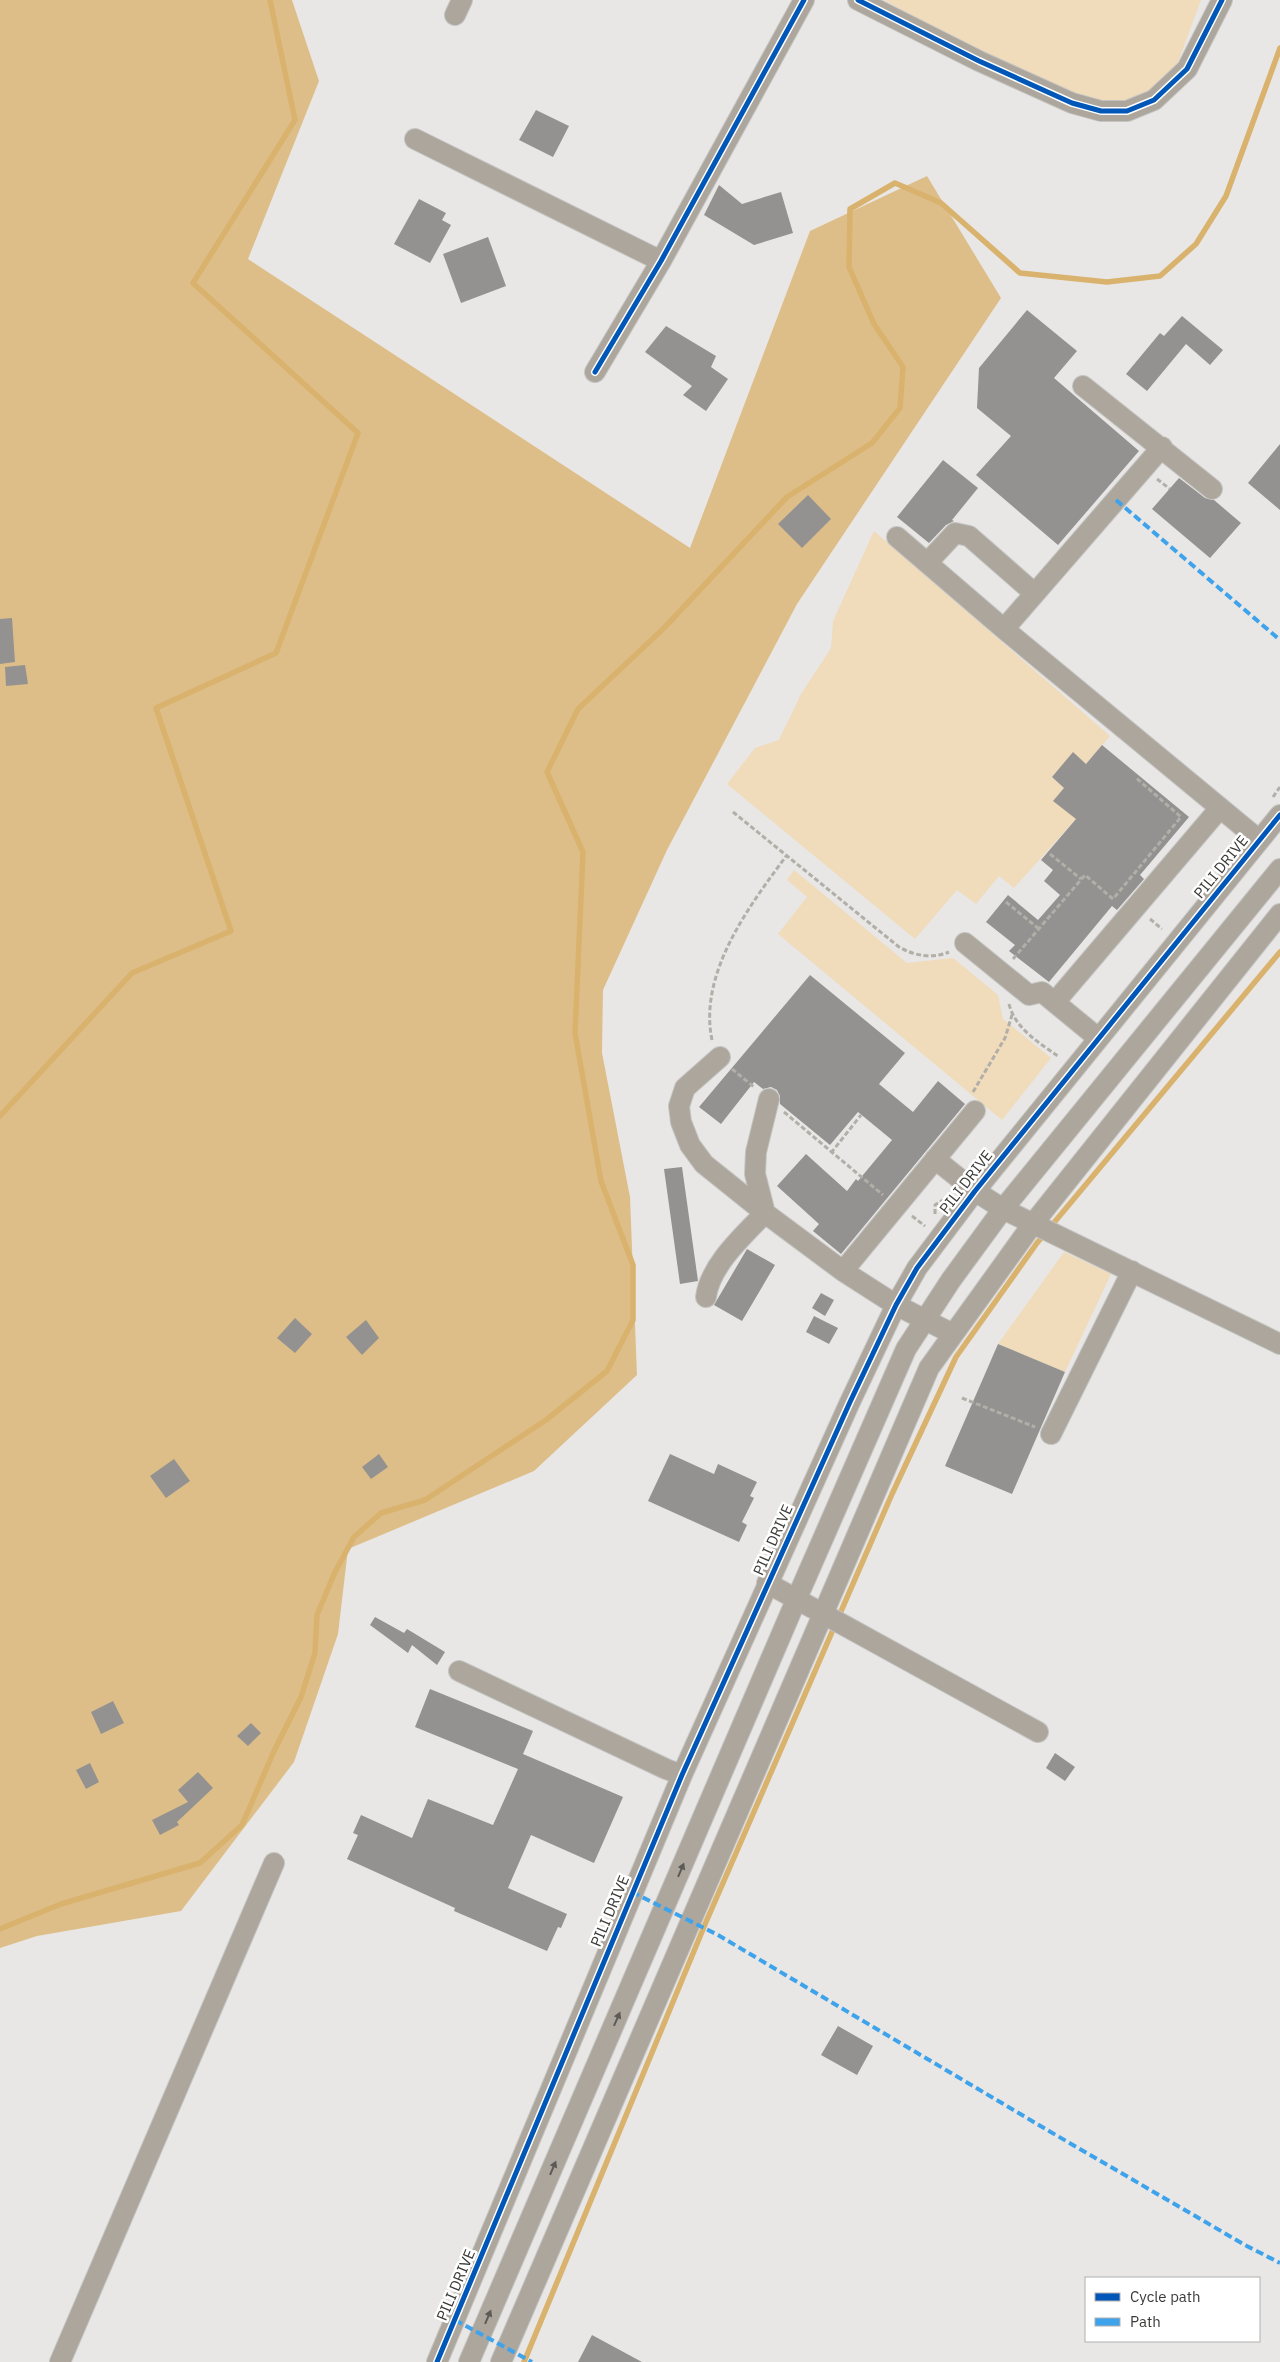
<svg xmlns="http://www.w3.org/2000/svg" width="1280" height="2362" font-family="'IBM Plex Sans',sans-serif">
<rect width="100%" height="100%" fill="#e8e7e5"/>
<path fill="#f0dbbb" d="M 884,0 L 1201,0 L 1178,62 L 1152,96 L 1109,110 L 1043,88 Z
M 874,531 L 1110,736 L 1086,764 L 1073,753 L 1052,777 L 1064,788 L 1076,819 L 1014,888 L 999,876 L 976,904 L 957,890 L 915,939 L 727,784 L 755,748 L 779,740 L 801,694 L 831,648 L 833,621 Z
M 794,870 L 907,963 L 953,958 L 998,995 L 1003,1019 L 1051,1058 L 1002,1120 L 778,934 L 807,897 L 787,880 Z
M 1064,1252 L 1111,1274 L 1065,1372 L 998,1344 Z"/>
<path fill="#debe88" d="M 0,0 L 292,0 L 319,81 L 248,259 L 690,548 L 810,231 L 927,176 L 1001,298 L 797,604 L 667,850 L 603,990 L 602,1053 L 630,1197 L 637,1375 L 534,1471 L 348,1549 L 338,1634 L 294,1762 L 181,1911 L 37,1936 L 0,1948 Z"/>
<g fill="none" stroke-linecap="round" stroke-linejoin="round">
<path stroke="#d9b26d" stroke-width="5.5" d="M 0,1116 L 132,973 L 231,931 L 156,708 L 276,653 L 358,433 L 193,283 L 295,120 L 270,0
M 0,1929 L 61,1904 L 200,1863 L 242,1825 L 274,1751 L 301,1697 L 315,1653 L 317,1615 L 335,1572 L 354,1537 L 381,1513 L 425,1500 L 546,1420 L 607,1371 L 633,1320 L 633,1265 L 601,1181 L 575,1033 L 583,852 L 547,772 L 578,709 L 664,628 L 787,497 L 872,443 L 900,408 L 903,367 L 874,324 L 849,267 L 850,209 L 895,183 L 941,203 L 1020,273 L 1107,282 L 1160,276 L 1196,244 L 1226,196 L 1280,48
M 524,2362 L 706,1922 L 892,1494 L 956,1357 L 1037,1243 L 1280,952"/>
</g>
<path fill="#939290" d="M 536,110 L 569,126 L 553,157 L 519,140 Z
M 719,185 L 742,204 L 781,192 L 793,233 L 754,245 L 704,215 Z
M 419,199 L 446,213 L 442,220 L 451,225 L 430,263 L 394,244 Z
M 488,237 L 506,286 L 461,303 L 443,254 Z
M 1027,310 L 1077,351 L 1054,378 L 1139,451 L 1058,545 L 976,475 L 1011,436 L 977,408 L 979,368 Z
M 1182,316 L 1223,350 L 1210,365 L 1186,344 L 1147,391 L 1126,374 L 1160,333 L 1164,336 Z
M 666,326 L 716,356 L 711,367 L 728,379 L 706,411 L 683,395 L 692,386 L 645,352 Z
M 1280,444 L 1280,510 L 1248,483 Z
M 943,460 L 978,488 L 952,520 L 954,521 L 946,525 L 929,543 L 897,517 Z
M 1179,478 L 1205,498 L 1214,500 L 1241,523 L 1210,558 L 1152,509 Z
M 808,495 L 831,519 L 802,548 L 778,524 Z
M 12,618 L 15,662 L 0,664 L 0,619 Z
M 25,665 L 28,684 L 6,686 L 5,667 Z
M 1102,745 L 1189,817 L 1140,875 L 1144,879 L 1117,910 L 1112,906 L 1049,982 L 1009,951 L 1015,945 L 986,922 L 1008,895 L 1038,920 L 1060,895 L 1044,881 L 1053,870 L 1041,860 L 1076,819 L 1053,801 L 1064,788 L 1052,777 L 1073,752 L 1086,764 Z
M 810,975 L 905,1053 L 879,1084 L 913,1112 L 938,1081 L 965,1104 L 841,1254 L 813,1231 L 819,1224 L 777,1186 L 806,1154 L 847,1191 L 856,1179 L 858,1181 L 892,1140 L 858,1112 L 830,1145 L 780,1104 L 780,1096 L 777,1090 L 771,1087 L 763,1089 L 754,1082 L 721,1124 L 699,1107 Z
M 682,1167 L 698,1281 L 680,1284 L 664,1169 Z
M 747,1249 L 775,1265 L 742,1321 L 714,1305 Z
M 821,1293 L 834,1300 L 825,1316 L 812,1308 Z
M 814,1316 L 838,1328 L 829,1344 L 806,1332 Z
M 295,1318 L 312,1334 L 295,1353 L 277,1338 Z
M 366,1320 L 379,1338 L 362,1355 L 346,1337 Z
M 998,1344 L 1065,1372 L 1012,1494 L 945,1466 Z
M 379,1454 L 388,1467 L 371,1479 L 362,1467 Z
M 670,1454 L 714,1474 L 718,1464 L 757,1482 L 750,1496 L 754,1498 L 742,1522 L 747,1525 L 739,1542 L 648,1501 Z
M 174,1459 L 190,1481 L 166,1498 L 150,1476 Z
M 375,1617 L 404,1633 L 407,1629 L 445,1652 L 437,1665 L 412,1645 L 408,1653 L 370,1625 Z
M 430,1689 L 533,1731 L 523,1754 L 623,1797 L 594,1863 L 531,1835 L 508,1888 L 567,1914 L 561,1928 L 558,1927 L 547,1951 L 454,1911 L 455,1908 L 347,1859 L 358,1835 L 353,1833 L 361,1815 L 412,1838 L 428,1799 L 493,1825 L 518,1769 L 415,1727 Z
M 113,1701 L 124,1723 L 101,1734 L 91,1712 Z
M 251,1723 L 261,1733 L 248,1746 L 237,1736 Z
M 1055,1753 L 1075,1767 L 1065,1781 L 1046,1768 Z
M 90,1763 L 99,1782 L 86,1789 L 76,1770 Z
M 198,1772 L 213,1788 L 177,1822 L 179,1825 L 160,1835 L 152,1820 L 188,1802 L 178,1790 Z
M 838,2026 L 873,2046 L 857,2075 L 821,2055 Z
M 592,2335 L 642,2362 L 578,2362 Z"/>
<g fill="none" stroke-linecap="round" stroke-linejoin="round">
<defs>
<path id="minor" d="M 858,0 L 979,61 L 1072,103 L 1101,111 L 1127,111 L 1154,100 L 1187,69 L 1222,0
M 455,15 L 462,0
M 415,139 L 661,261
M 595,372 L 661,261 L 804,0
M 1083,386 L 1212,489
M 897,537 L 1004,629 L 1259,840
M 927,563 L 955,533 L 969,536 L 1034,593
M 1004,629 L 1162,447
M 965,943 L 1029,995 L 1042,992 L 1098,1038
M 1055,1002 L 1220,808
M 720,1057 L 685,1088 L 679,1106 L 681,1122 L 690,1145 L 704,1164 L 765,1213 L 843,1271 L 896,1305 L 951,1333
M 935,1159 L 975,1191 L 1003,1209 L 1280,1344
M 843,1271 L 975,1111
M 706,1297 C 710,1265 744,1235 765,1213 L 755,1174 L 756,1152 L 769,1099
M 1051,1434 L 1132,1271
M 767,1583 L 1038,1732
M 459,1671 L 666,1769 L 682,1775
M 60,2362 L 274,1863
M 437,2362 L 682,1775 L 850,1402 L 896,1305 L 917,1268 L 975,1191 L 1280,815
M 469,2362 L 797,1598 L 906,1349 L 951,1280 L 1003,1209 L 1280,869
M 501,2362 L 929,1368 L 1032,1225 L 1280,914"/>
</defs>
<use href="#minor" stroke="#c4c4c3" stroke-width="22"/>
<path stroke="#b2aea8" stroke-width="3" stroke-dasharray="5 2.5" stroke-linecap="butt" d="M 1157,479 L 1170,489
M 1273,797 L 1280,787
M 733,812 L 899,947 C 915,956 932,959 949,952
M 1050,854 L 1081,879
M 1006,902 L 1039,929
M 1150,919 L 1162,929
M 1013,959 L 1085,875 L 1113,899 L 1181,817 L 1135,777
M 1009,1004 C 1015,1029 1040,1043 1059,1057
M 712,1040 C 698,973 750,905 787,855
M 732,1069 L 754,1087
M 973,1092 L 1005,1038 L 1012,1015
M 784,1112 L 883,1195
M 831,1153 L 861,1115
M 935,1214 L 935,1205 L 943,1200
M 912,1216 L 925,1226
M 962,1398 L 1035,1427"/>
<use href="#minor" stroke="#aca69c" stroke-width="20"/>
<path stroke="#3fa3ec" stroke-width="4" stroke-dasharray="8 4" stroke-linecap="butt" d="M 1116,500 L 1280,640
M 632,1892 L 718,1935 L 1049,2131 L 1245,2245 L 1280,2263
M 455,2320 L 532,2362"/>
<defs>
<path id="cycleway" d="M 858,0 L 979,61 L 1072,103 L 1101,111 L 1127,111 L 1154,100 L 1187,69 L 1222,0
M 595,372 L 661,261 L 804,0
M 437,2362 L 682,1775 L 850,1402 L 896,1305 L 917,1268 L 975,1191 L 1280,815"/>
</defs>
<use href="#cycleway" stroke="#fff" stroke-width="8"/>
<use href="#cycleway" stroke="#0057b8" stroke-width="5"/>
</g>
<defs><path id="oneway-solid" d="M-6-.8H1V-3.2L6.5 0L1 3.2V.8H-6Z" transform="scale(1.25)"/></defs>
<g fill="#5c5a57">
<use href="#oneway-solid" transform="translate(681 1870) rotate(-67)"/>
<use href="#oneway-solid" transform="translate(617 2019) rotate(-66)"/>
<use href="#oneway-solid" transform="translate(553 2168) rotate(-67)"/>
<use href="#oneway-solid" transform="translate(488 2317) rotate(-67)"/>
</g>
<g text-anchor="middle" stroke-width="5" stroke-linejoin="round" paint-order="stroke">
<g font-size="15" fill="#3a3a39" stroke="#fff">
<text transform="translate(1221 867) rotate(-51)" y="5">PILI DRIVE</text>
<text transform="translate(966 1182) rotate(-52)" y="5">PILI DRIVE</text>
<text transform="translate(773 1540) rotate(-66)" y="5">PILI DRIVE</text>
<text transform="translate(610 1911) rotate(-67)" y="5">PILI DRIVE</text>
<text transform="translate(456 2285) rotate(-67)" y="5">PILI DRIVE</text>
</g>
</g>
<rect x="1085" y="2277" width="175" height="65" fill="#ffffff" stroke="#b0b0b0"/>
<rect x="1095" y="2293" width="25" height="8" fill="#0057b8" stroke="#b0b0b0"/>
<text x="1130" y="2302" font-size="15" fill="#3a3a39">Cycle path</text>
<rect x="1095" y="2318" width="25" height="8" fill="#3fa3ec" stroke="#b0b0b0"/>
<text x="1130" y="2327" font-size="15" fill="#3a3a39">Path</text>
</svg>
